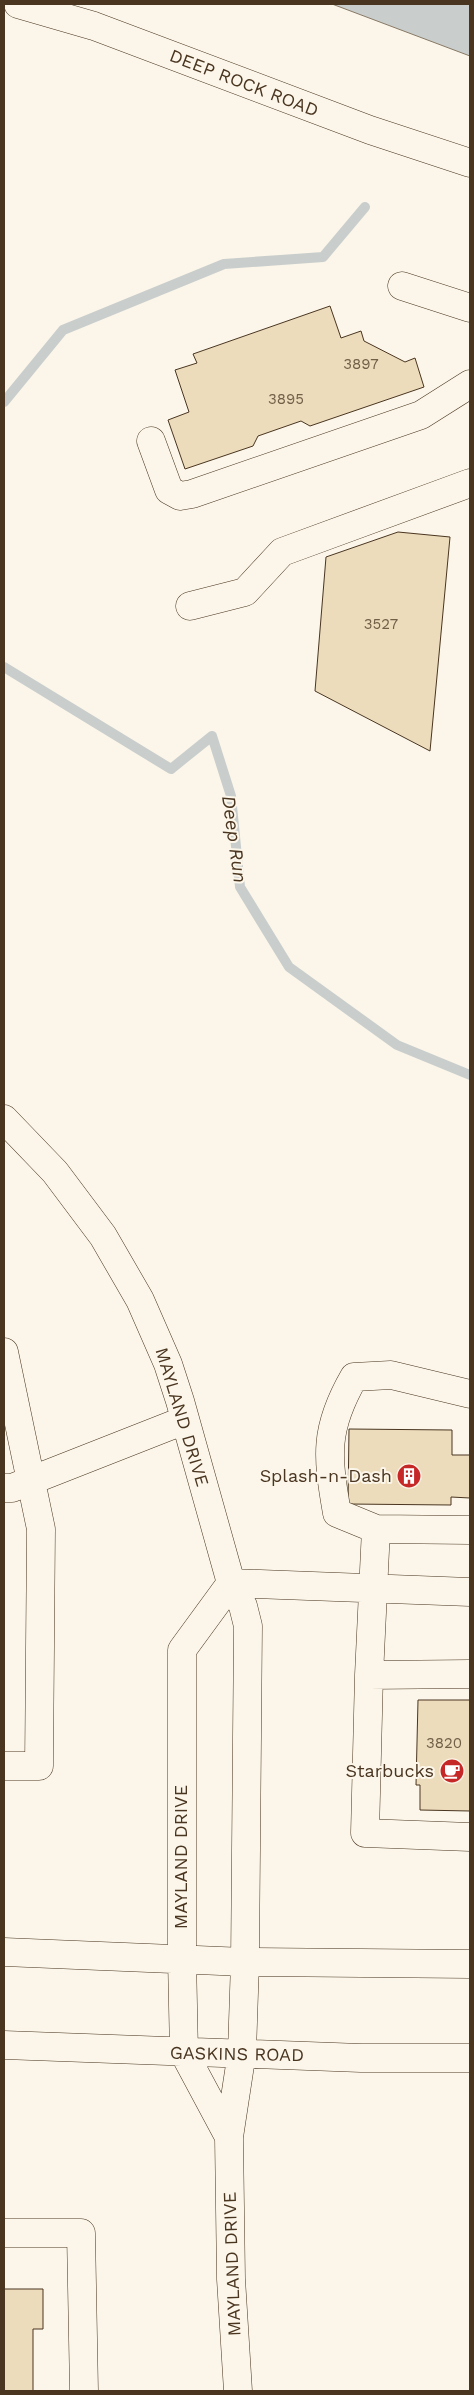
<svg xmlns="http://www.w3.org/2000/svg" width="474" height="2395" font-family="'Work Sans',sans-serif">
<rect width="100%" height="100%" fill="#fbf6e9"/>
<path fill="#c9cecd" stroke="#887966" d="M 332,4 L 470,4 L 470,56 Z"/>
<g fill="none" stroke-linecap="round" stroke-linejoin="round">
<path stroke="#c9cecd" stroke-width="10" d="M 4,402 L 63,330 L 224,264 L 323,257 L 365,207
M 4,667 L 171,769 L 212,736 L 231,796 L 240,887 L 289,967 L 397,1045 L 470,1075"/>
</g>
<path fill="#ecdcbc" stroke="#4a3520" d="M 330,306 L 341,338 L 361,331 L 364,341 L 405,362 L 415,358 L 424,387 L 310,426 L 301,421 L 258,436 L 253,446 L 185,469 L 168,420 L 189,412 L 175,370 L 197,363 L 193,354 Z
M 398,532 L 450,537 L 430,751 L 315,691 L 326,557 Z
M 349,1429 L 452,1430 L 452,1455 L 470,1455 L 470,1498 L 451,1497 L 451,1505 L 348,1504 Z
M 418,1700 L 470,1700 L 470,1811 L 420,1810 L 420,1785 L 416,1785 Z
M 4,2289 L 43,2289 L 43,2329 L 33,2329 L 33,2391 L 4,2391 Z"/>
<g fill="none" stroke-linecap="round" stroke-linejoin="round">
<defs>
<path id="minor" d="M 18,4 L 94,26 L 370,130 L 470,163
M 402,286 L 470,308
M 151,441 L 169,490 L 180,496 L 192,494 L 421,415 L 470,384
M 190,606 L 245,592 L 282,552 L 470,483
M 4,1119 L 55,1172 L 103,1236 L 140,1300 L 168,1364 L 180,1401 L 231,1583 L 243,1606 L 248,1626 L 245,1962
M 4,1352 L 41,1529 L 39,1766 L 4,1766
M 4,1488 L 12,1488 L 185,1420
M 376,1529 L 337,1513 C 327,1456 324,1429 354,1377 L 391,1375 L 470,1394
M 470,1530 L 376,1529 L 369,1675 L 470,1674
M 231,1583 L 470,1592
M 369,1675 L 365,1833 L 470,1837
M 182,1958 L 182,1650 L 231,1583
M 4,2233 L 81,2233 L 84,2391"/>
<path id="major" d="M 4,1952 L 245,1962 L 470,1964
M 182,1958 L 184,2053 L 229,2137
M 4,2045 L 361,2058 L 470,2058
M 238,2391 L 231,2279 L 229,2137 L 242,2052 L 245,1962"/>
</defs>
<use href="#minor" stroke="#4a3520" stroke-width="29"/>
<use href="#major" stroke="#4a3520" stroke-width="29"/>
<use href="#minor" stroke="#fbf6e9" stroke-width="28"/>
<use href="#major" stroke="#fbf6e9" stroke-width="28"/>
</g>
<defs>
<symbol id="building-disc" viewBox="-11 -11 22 22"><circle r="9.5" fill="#c62828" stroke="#fbf6e9"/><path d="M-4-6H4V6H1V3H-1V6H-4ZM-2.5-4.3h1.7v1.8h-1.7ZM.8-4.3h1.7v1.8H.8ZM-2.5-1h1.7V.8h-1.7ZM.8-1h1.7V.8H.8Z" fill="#fff"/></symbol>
<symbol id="cafe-disc" viewBox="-11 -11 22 22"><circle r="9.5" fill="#c62828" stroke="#fbf6e9"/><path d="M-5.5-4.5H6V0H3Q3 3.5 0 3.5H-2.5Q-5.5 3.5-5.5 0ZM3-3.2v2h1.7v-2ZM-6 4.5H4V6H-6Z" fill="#fff"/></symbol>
</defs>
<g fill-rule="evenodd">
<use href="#building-disc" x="395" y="1462" width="28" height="28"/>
<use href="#cafe-disc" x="438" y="1757" width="28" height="28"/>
</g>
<g text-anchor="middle" stroke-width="4" stroke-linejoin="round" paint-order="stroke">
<g font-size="15" fill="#725f47">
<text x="361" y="369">3897</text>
<text x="286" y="404">3895</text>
<text x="381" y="629">3527</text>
<text x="444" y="1748">3820</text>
</g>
<g font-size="18" fill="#4a3520" stroke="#fbf6e9">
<text transform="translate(244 83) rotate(21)" y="6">DEEP ROCK ROAD</text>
<text transform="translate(182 1417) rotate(73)" y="6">MAYLAND DRIVE</text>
<text transform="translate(181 1857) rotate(-90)" y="6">MAYLAND DRIVE</text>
<text transform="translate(237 2054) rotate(1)" y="6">GASKINS ROAD</text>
<text transform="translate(232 2264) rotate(-92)" y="6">MAYLAND DRIVE</text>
</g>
<g font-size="18" fill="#4a3520" stroke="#fbf6e9" text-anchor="end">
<text x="392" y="1482">Splash-n-Dash</text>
<text x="434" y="1777">Starbucks</text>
</g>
<g font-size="19" font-style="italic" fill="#4a3520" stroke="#fbf6e9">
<text transform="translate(235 839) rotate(82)" y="7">Deep Run</text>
</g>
</g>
<rect width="474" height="2395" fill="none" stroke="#4a3520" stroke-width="10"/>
</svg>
